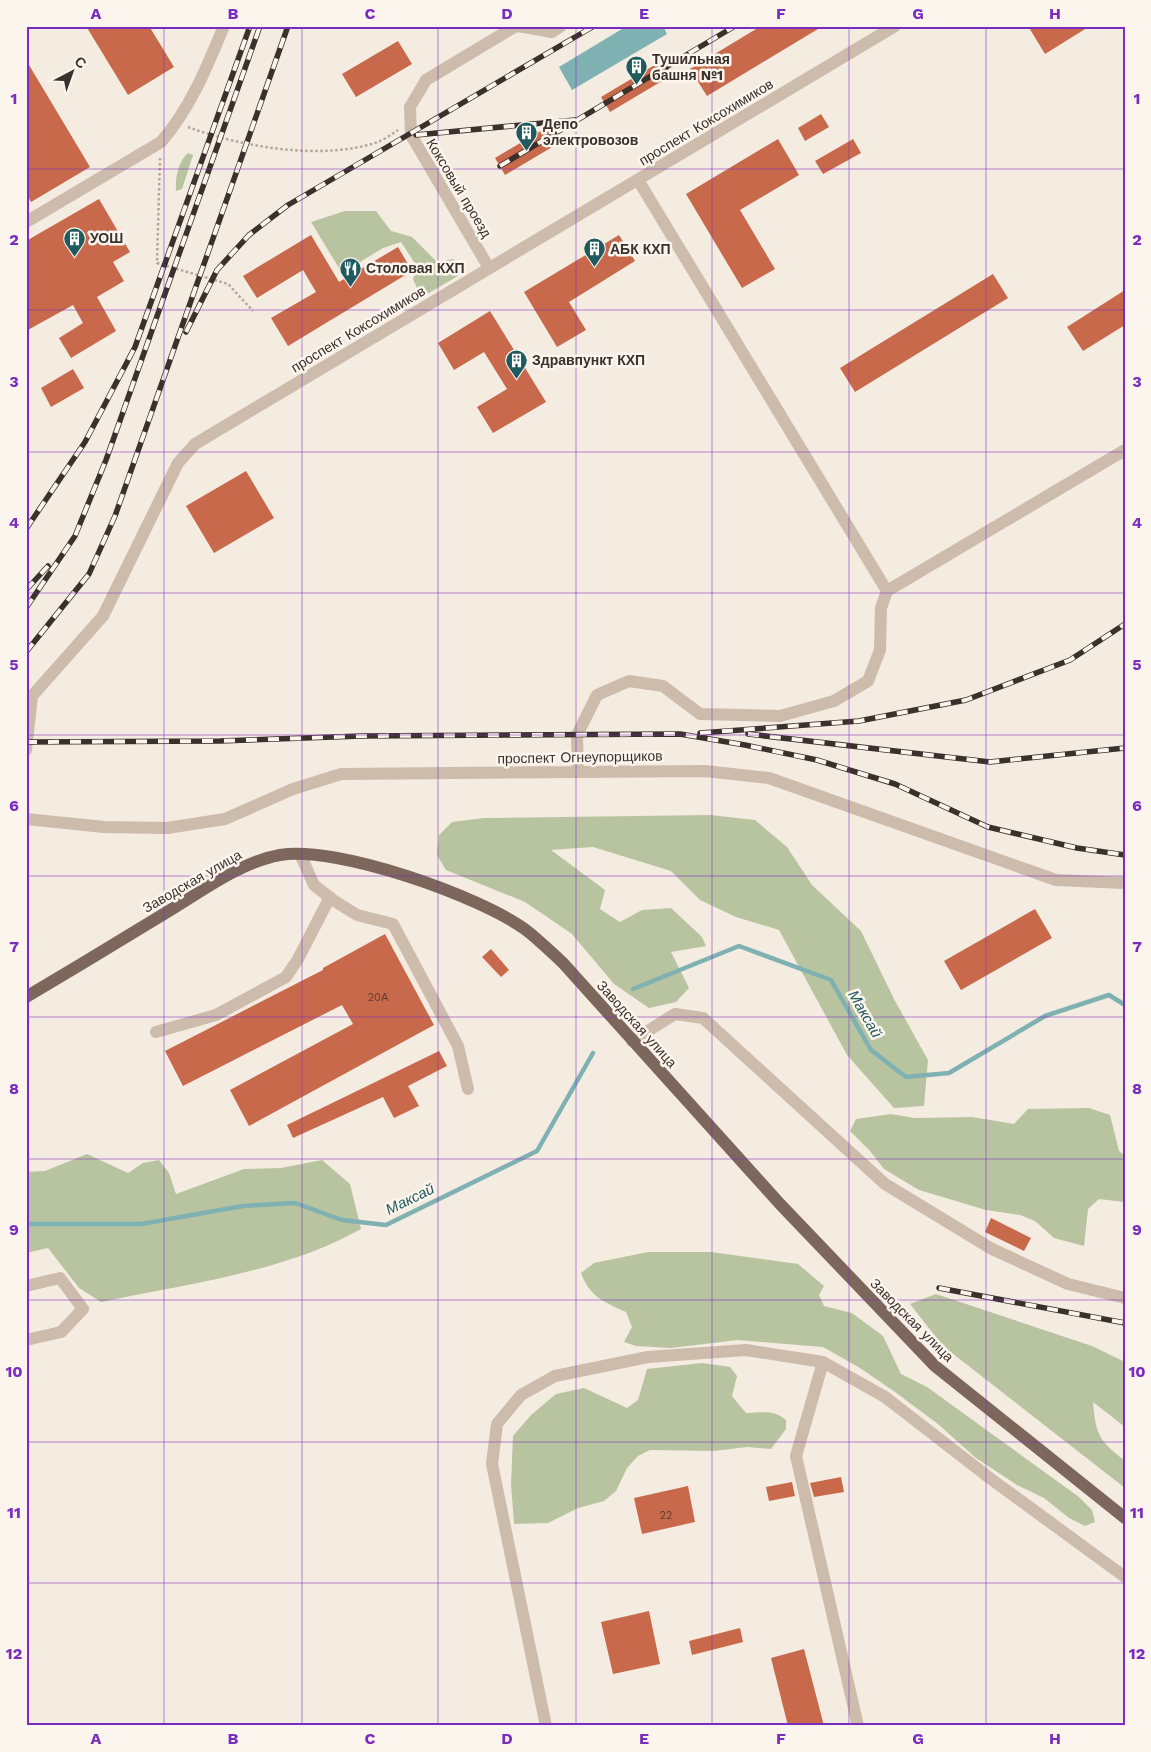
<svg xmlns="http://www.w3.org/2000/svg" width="1151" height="1752" font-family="'Work Sans',sans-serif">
<rect width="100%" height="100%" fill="#f4ebe1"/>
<path fill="#b8c4a0" d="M 188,153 L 193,155 L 182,189 L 176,191 C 175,178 178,162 188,153 Z
M 345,211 L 376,211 L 391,231 L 412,237 L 437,262 L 453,259 L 463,267 L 458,276 L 427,294 L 417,288 L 413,279 L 418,268 L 401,242 L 383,248 L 342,273 L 311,222 Z
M 710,815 L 755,820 L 787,847 L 812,885 L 861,931 L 894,999 L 928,1060 L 924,1106 L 894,1108 L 847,1055 L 779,930 L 736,917 L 700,900 L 671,871 L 593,847 L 551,850 L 605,890 L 600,909 L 620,922 L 642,910 L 671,908 L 702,937 L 706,946 L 671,952 L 689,988 L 676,1002 L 649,1008 L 614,984 L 572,934 L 525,902 L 446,870 L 437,855 L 439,835 L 452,822 L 484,818 Z
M 1089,1108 L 1110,1115 L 1119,1151 L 1125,1156 L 1125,1202 L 1099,1199 L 1088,1209 L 1084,1246 L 1054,1238 L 1035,1221 L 1020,1215 L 986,1210 L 919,1190 L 884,1169 L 870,1151 L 850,1131 L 856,1119 L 891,1114 L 915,1118 L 972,1117 L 1014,1124 L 1028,1109 Z
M 87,1154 L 128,1173 L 143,1163 L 159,1160 L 169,1173 L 176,1194 L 244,1169 L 281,1168 L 322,1160 L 350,1184 L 361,1229 C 285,1272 186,1284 101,1302 L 79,1288 L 48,1248 L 26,1253 L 26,1172 L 45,1171 Z
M 648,1252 L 711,1252 L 798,1264 L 824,1286 L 819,1295 L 824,1306 L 852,1313 L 883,1336 L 901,1374 L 927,1387 L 1079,1497 L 1092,1510 L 1095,1522 L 1085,1526 L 1069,1518 L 1044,1498 L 1017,1485 L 976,1458 L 938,1424 L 895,1392 L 860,1368 L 823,1347 L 738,1340 L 671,1348 L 636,1346 L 624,1342 L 632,1327 L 626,1312 C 604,1302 590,1297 581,1273 L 594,1263 Z
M 936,1294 L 1092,1346 L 1125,1362 L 1125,1427 L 1093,1402 C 1096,1436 1099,1440 1125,1461 L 1125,1488 L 943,1346 L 910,1304 Z
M 702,1363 L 730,1367 L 737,1376 L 732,1396 L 746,1413 C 762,1413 773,1409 786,1420 L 786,1429 L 771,1449 L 747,1447 L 714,1451 L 650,1450 L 638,1456 L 627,1468 L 616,1491 L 604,1501 L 578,1508 L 548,1523 L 514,1524 L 511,1484 L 513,1436 L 531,1415 L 556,1394 L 584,1388 L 627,1408 L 638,1400 L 647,1369 Z"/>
<path fill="#7fb0b2" d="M 627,26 L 663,26 L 667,34 L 572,90 L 559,67 Z"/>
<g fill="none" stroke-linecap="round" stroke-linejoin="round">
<path stroke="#7fb0b2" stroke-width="4.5" d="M 633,989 L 739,946 L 831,980 L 871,1050 L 906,1077 L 949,1073 L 1045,1016 L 1109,995 L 1125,1005
M 26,1224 L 141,1224 L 243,1206 L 295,1203 L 342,1220 L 386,1225 L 537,1151 L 593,1053"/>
</g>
<path fill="#c8694b" d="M 86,26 L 149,26 L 174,67 L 128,95 Z
M 761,26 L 823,26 L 707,96 L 690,69 Z
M 1028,26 L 1090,26 L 1045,54 Z
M 398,41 L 412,64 L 356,97 L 342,74 Z
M 26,60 L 90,167 L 31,202 L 26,193 Z
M 663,60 L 672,75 L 610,112 L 601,97 Z
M 821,114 L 829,127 L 805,141 L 798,128 Z
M 549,126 L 559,143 L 505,175 L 495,158 Z
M 778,139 L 799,175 L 740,210 L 775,269 L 742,288 L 686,194 Z
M 853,139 L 861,153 L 823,174 L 815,161 Z
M 99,199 L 130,252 L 113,262 L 124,281 L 97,297 L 116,331 L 71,358 L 59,338 L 83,323 L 73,305 L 26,331 L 26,241 Z
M 311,235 L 339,282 L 398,247 L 412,271 L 288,346 L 271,318 L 316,292 L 303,270 L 257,298 L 243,276 Z
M 619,235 L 635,261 L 569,302 L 586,330 L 557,347 L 524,292 Z
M 993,274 L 1008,298 L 855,392 L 840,368 Z
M 1125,290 L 1125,325 L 1083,351 L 1067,327 Z
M 490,311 L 546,402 L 493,433 L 477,407 L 507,389 L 484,352 L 454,370 L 438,343 Z
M 73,369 L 84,388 L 51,407 L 41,388 Z
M 246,471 L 274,518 L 214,553 L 186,506 Z
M 1035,909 L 1052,938 L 961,990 L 944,961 Z
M 385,934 L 434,1025 L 249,1126 L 230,1090 L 353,1024 L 342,1005 L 183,1086 L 165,1051 L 323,970 L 323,968 Z
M 491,949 L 509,970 L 501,977 L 482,957 Z
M 439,1051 L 447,1066 L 408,1086 L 419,1106 L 394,1118 L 383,1097 L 293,1138 L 287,1125 Z
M 991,1218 L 1031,1238 L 1024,1251 L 985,1232 Z
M 841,1477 L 844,1492 L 814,1497 L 810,1483 Z
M 792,1482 L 795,1496 L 769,1501 L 766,1487 Z
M 688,1486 L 695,1522 L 642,1534 L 634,1498 Z
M 649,1611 L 660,1664 L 613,1674 L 601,1622 Z
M 740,1628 L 743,1642 L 692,1655 L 689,1641 Z
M 804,1649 L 824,1726 L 788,1726 L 771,1658 Z"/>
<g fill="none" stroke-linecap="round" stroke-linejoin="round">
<path stroke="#b9a596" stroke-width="2.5" stroke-dasharray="2.5 2.5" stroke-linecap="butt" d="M 188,127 C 241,147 323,161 378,142 C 385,139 392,134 398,130
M 160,158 L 157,263 L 228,284 L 253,311"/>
<path stroke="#cdbbac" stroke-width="12" d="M 518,26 L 552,32 L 561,26
M 638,180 L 887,591
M 26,222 L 161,142 C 190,109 207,67 224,26
M 489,268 L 411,135 L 410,107 L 426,80 L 516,26
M 26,750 L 32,696 L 103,616 L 178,463 L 195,444 L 895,26
M 578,772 L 577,735 L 597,695 L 629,681 L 663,686 L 700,714 L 780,716 L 834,701 L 868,681 L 880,650 L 881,608 L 887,591 L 1125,450
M 26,819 L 104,827 L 167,828 L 225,819 L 293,789 L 341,774 L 705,771 L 769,778 L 1056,880 L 1125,883
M 300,854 L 314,885 L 333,900 L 357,915 L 393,924 L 458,1046 L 468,1089
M 156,1032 L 216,1015 L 286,977 L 298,959 L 330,897
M 632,1041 L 675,1014 L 703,1018 L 885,1184 L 992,1249 L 1068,1284 L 1125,1298
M 26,1286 L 60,1278 L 83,1309 L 61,1332 L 26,1340
M 823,1362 L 796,1456 L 858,1726
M 546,1726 L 492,1464 L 497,1424 L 521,1395 L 555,1376 L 648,1357 L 746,1350 L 823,1362 L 885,1397 L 991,1479 L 1125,1577"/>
<path stroke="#7d675c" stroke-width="12" d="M 26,997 C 75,968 123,939 172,909 C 205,889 241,862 280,855 C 336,845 480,896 526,930 C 539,940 551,952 563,963 L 780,1204 L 935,1366 L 1125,1518"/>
<defs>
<path id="rail" d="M 416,135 L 575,120
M 500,166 L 735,26
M 186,332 L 217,270 L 249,235 L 288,205 L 594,26
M 26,529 L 85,442 L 135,347 L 250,26
M 26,590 L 48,566
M 26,608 L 75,536 L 106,460 L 260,26
M 26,652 L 89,574 L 115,516 L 288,26
M 700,733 L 859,721 L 966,700 L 1070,660 L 1125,624
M 748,734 L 990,762 L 1125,748
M 26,742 L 220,741 L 362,736 L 680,734 L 745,745 L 817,760 L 895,784 L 988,827 L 1077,848 L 1125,855
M 939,1288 L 1125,1323"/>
</defs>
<use href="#rail" stroke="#3b302b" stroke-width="5.5"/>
<use href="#rail" stroke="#fbf5ee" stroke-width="4" stroke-dasharray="11" stroke-linecap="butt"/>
</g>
<path fill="none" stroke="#7b2cbf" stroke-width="1" stroke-opacity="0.55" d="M 164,26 L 164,1726M 302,26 L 302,1726M 438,26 L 438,1726M 576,26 L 576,1726M 712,26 L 712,1726M 849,26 L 849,1726M 986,26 L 986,1726M 26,169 L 1125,169M 26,310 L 1125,310M 26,452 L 1125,452M 26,593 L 1125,593M 26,735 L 1125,735M 26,876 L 1125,876M 26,1017 L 1125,1017M 26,1159 L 1125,1159M 26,1300 L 1125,1300M 26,1442 L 1125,1442M 26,1583 L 1125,1583"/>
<defs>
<symbol id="building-pin" viewBox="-11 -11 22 30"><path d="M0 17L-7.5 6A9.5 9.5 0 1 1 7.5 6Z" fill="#1f5a5e" stroke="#fbf5ee"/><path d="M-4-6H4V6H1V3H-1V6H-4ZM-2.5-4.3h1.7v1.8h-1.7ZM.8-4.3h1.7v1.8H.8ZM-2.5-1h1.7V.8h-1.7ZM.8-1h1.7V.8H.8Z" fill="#fff"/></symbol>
<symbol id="restaurant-pin" viewBox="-11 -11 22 30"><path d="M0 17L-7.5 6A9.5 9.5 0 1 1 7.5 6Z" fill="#1f5a5e" stroke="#fbf5ee"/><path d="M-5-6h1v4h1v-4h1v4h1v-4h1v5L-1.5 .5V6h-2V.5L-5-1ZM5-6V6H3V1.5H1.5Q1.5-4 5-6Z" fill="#fff"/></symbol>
</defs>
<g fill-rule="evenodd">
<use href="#building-pin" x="624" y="54" width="25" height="34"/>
<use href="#building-pin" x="514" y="120" width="25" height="34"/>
<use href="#building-pin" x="62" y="226" width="25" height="34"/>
<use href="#building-pin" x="582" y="236" width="25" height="34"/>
<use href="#restaurant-pin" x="338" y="256" width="25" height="34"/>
<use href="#building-pin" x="504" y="348" width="25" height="34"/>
</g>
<g text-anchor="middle" stroke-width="5" stroke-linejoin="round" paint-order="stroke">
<g font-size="11" fill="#5e3e33">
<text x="378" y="1001">20А</text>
<text x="666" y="1519">22</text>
</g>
<g font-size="14" font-weight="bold" fill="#3b302b" stroke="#fbf5ee" text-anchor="start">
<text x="652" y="64">Тушильная<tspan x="652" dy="16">башня №1</tspan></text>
<text x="543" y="129">Депо<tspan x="543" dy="16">электровозов</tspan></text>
<text x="90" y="243">УОШ</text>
<text x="610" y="254">АБК КХП</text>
<text x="366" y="273">Столовая КХП</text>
<text x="532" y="365">Здравпункт КХП</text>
</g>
<g font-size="14" fill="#3b302b" stroke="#fbf5ee">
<text transform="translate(706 122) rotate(-31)" y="5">проспект Коксохимиков</text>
<text transform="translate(459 188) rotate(59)" y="5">Коксовый проезд</text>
<text transform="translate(358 329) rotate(-31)" y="5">проспект Коксохимиков</text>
<text transform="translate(580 757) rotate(-1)" y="5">проспект Огнеупорщиков</text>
<text transform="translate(192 881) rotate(-30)" y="5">Заводская улица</text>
<text transform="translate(637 1024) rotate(48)" y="5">Заводская улица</text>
<text transform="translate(912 1320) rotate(45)" y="5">Заводская улица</text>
</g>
<g font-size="15" font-style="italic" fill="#1f5a5e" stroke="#fbf5ee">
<text transform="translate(865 1014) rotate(60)" y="5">Максай</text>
<text transform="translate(410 1199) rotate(-26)" y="5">Максай</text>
</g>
</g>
<rect width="1151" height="1752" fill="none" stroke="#fbf5ee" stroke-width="55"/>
<g transform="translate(72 72) rotate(41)" stroke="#fbf5ee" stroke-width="4" paint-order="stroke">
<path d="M0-4L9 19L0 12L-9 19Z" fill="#3b302b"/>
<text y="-8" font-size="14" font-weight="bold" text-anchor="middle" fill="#3b302b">С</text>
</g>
<rect x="28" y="28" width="1096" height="1696" fill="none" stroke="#7b2cbf" stroke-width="2"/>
<g font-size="16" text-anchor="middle" font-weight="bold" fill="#7b2cbf">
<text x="96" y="19">A</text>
<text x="233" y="19">B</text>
<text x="370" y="19">C</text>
<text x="507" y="19">D</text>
<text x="644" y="19">E</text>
<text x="781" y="19">F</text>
<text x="918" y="19">G</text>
<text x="1055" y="19">H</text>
<text x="14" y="104">1</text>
<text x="1137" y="104">1</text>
<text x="14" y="245">2</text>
<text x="1137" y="245">2</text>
<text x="14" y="387">3</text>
<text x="1137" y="387">3</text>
<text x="14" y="528">4</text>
<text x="1137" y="528">4</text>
<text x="14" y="670">5</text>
<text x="1137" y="670">5</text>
<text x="14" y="811">6</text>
<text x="1137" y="811">6</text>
<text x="14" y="952">7</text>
<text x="1137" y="952">7</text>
<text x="14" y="1094">8</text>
<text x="1137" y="1094">8</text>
<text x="14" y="1235">9</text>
<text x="1137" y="1235">9</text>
<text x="14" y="1377">10</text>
<text x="1137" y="1377">10</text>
<text x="14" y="1518">11</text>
<text x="1137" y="1518">11</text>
<text x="14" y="1659">12</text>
<text x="1137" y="1659">12</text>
<text x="96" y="1744">A</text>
<text x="233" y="1744">B</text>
<text x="370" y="1744">C</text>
<text x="507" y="1744">D</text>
<text x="644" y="1744">E</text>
<text x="781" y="1744">F</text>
<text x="918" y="1744">G</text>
<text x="1055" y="1744">H</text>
</g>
</svg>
